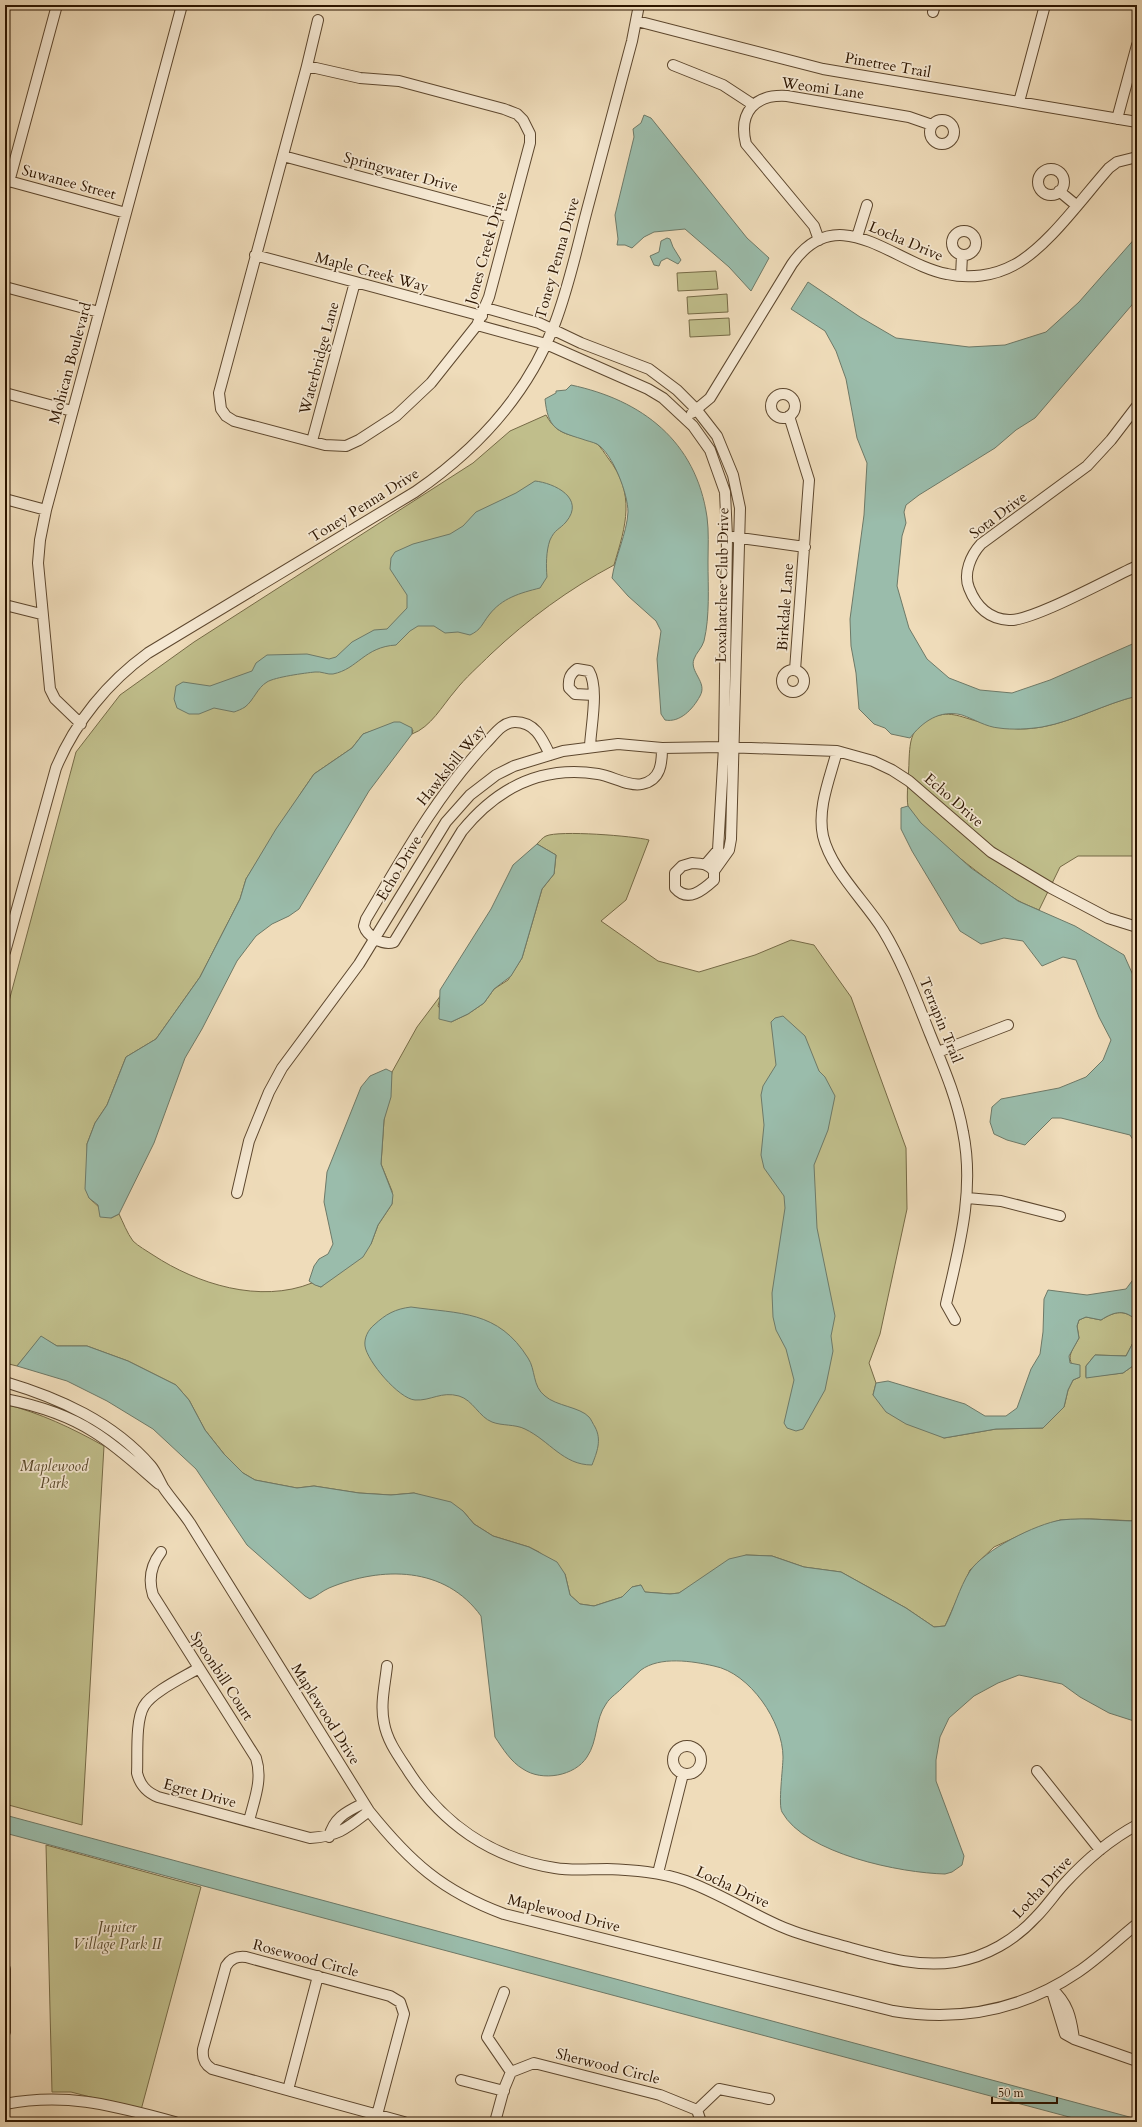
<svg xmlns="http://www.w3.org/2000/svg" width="1142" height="2127" font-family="Cardo,serif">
<rect width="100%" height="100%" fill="#efdcba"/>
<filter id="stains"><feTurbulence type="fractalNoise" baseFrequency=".005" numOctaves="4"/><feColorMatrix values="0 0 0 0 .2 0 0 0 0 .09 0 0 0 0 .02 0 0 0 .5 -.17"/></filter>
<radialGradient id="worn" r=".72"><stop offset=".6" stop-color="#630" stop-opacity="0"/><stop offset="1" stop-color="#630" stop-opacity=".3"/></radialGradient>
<path fill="#c0be8b" stroke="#766a46" d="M 716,271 L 718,289 L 678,291 L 677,273 Z
M 727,294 L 728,312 L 688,314 L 687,297 Z
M 729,318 L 730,335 L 690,337 L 689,320 Z
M 546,415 C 560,441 577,432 597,444 C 601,447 605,454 608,458 C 636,494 626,525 614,565 C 569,589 528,619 491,654 C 479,666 465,678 455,691 C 442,706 431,727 412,734 L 413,730 L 378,729 L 363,734 L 352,748 L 314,774 L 303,790 L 246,879 L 240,899 L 200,977 L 156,1039 L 126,1057 L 107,1105 L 95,1123 L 87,1144 L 89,1198 L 111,1218 L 119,1214 C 123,1222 127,1233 133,1241 C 138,1246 147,1251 153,1255 C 197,1284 260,1304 312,1283 L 321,1287 L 371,1244 L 378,1225 L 392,1204 L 392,1191 L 381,1164 L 384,1120 L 392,1072 L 417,1027 L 441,995 L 438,1006 L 451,1022 L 468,1014 L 484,1003 L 494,989 L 508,980 L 522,958 L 542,889 L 554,874 L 556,855 L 537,844 C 539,842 543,837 546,836 C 559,830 634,836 649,840 L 626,900 L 601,921 L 658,961 L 699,972 L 755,955 L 791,940 L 814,945 L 851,997 L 906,1148 L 907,1209 L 880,1334 L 869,1363 L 876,1383 L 873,1395 L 944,1438 L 996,1429 L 1043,1428 L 1064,1407 L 1068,1390 L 1073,1380 L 1080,1377 C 1066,1358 1068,1357 1079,1338 L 1077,1326 L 1079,1320 L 1086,1317 L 1101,1320 C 1115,1311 1125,1309 1137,1321 L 1137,1335 L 1126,1356 L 1095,1355 L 1086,1366 L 1086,1377 L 1123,1373 L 1137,1363 L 1137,1521 L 1091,1519 L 1060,1520 L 1025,1533 L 994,1547 L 970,1570 L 945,1626 L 934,1627 L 906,1608 L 841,1572 L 804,1567 L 772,1556 L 746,1555 L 679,1593 L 670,1594 L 644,1592 L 641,1585 L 632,1587 L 622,1597 L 594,1606 L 580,1604 L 570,1595 L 565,1574 L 539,1552 L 529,1547 L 493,1536 L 474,1524 L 463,1511 L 414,1493 L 391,1495 L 359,1493 L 314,1486 L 297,1488 L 255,1480 L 243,1473 L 224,1454 L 205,1430 L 189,1400 L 176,1385 L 128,1361 L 87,1346 L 57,1346 L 41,1337 L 17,1366 L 5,1363 L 5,1016 L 76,752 L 120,695 L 194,642 L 473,463 L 510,431 Z
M 1137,696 L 1137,856 L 1078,856 L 1060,867 L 1039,910 C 1032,907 1024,904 1017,900 C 997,888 914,826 908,806 C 906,798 909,771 909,761 C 910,739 911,727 933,717 C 951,710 963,718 980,722 C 992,725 1006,728 1018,729 C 1060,730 1098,705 1137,696 Z
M 5,1404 C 40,1413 72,1428 104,1446 L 82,1825 L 5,1804 Z
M 46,1845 L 201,1887 L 141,2110 L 71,2092 L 52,2092 Z"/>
<path fill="#9abcab" stroke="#6e7967" d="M 644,115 L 651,118 L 747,238 L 769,258 L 751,291 L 729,267 L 685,229 L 654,232 L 644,237 L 632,248 L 625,245 L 617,245 L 618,239 L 615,215 L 634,137 L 633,129 L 641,123 Z
M 1137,236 L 1137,299 L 1035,418 L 1016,430 L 995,448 L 919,495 L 906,505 L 904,512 L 906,523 L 902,536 L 897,586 L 909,628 L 927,659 L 949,678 L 980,690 L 1012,693 L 1050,680 L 1137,642 L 1137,696 C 1104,704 1075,721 1042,727 C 1029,729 1012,730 999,728 C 986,727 974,719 962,715 C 940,709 922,722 910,738 L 891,734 L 885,728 L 874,724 L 859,709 L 856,673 L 851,646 L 850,619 L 864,515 L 867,463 L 857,438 L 846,379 L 836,351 L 825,331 L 791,309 L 808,282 L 860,317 L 896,338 L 969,347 L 1005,345 L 1046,332 L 1079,302 Z
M 667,238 L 670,239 L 673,247 L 681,260 L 678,264 L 667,258 L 661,261 L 659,266 L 654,265 L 650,256 L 659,252 L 661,241 Z
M 571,385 C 642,400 696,441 707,517 C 709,531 708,548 708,562 C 708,587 710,616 704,641 C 702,648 696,653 694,659 C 689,672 708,682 700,696 C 693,709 680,723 665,720 L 661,714 L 657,659 L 661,631 L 656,621 L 628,596 L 612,578 C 615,557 627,533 628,512 C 628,494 613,454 597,444 C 593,442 587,441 582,439 C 556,431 548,428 545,399 L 556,393 L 556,391 L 566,390 Z
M 535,481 C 554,483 586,498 566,522 C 559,530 555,529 550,540 C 546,551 546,566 547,577 L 540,588 C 520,593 502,598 489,615 C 482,624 481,630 470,635 L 458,632 L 445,633 L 434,626 L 418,626 L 410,631 L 396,645 C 364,647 358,669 333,674 C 328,675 321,671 315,672 C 305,673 275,677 267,682 C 257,688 254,700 245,707 C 242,709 237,711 234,712 L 214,708 L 199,714 L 189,714 L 177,708 L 174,699 L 176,686 L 183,682 L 210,686 L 252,671 L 256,663 L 267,655 L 307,654 L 329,659 L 336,657 L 352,642 L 374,630 L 387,629 L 407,608 L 407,595 L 390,569 L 391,558 L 395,552 L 413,544 L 450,534 L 463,526 L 476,512 L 516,493 Z
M 394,722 L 400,722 L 412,728 L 412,734 L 369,791 L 299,909 L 289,916 L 272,924 L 256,936 L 237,961 L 202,1029 L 185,1058 L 154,1143 L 119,1214 L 111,1218 L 100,1217 L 98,1205 L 89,1198 L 85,1189 L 87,1144 L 95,1123 L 107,1105 L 126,1057 L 156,1039 L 200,977 L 240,899 L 246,879 L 276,829 L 314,774 L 352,748 L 363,734 Z
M 908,806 L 921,823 L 971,868 L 1018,901 L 1075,926 L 1124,955 L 1137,984 L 1137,1156 L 1135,1143 L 1130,1135 L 1061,1118 L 1052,1118 L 1025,1145 L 1007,1140 L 994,1134 L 990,1122 L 992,1107 L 1001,1099 L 1059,1088 L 1086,1077 L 1103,1060 L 1111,1040 L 1099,1017 L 1076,960 L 1063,957 L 1042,966 L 1023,941 L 1004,938 L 981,944 L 960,931 L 912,851 L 901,829 L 901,808 Z
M 537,844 L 556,855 L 554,874 L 542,889 L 522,958 L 511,976 L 494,989 L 484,1003 L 468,1014 L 451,1022 L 439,1019 L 440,990 L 491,909 L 513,865 Z
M 783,1016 L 805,1036 L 819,1071 L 825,1077 L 835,1096 L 828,1130 L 814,1165 L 817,1228 L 835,1316 L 831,1336 L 833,1351 L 825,1390 L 803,1429 L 796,1431 L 787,1428 L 784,1423 L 794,1380 L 786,1349 L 776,1330 L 773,1317 L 772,1293 L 785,1208 L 784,1196 L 764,1168 L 761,1155 L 764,1125 L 761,1095 L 763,1086 L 776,1065 L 771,1022 L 775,1018 Z
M 386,1069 L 392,1072 L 391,1097 L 384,1120 L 381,1164 L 393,1195 L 392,1204 L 378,1225 L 371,1244 L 363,1257 L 321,1287 L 315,1285 L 309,1281 L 314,1266 L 319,1259 L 328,1254 L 333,1244 L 324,1202 L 327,1172 L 361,1087 L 370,1076 Z
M 1137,1270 L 1137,1321 C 1125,1309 1115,1311 1101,1320 L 1086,1317 L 1079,1320 L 1077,1326 L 1079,1338 L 1069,1356 L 1070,1363 L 1080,1365 L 1080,1377 L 1073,1380 L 1068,1390 L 1064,1407 L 1043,1428 L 996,1429 L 944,1438 L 906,1424 L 886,1412 L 873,1395 L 876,1383 L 888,1381 L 965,1404 L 985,1416 L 1006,1416 L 1017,1408 L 1031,1369 L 1040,1354 L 1043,1332 L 1044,1299 L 1048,1290 L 1087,1295 L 1126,1289 L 1135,1277 Z
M 411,1307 C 460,1314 498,1310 528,1358 C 536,1370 532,1386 545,1396 C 556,1406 580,1407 589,1417 C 591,1419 593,1424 595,1427 C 602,1440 597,1452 592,1465 C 563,1465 550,1441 525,1429 C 515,1424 502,1426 492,1422 C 479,1417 473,1400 459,1396 C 441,1391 431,1401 415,1400 C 399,1399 367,1361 365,1346 C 364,1338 368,1330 374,1325 C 386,1314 395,1309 411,1307 Z
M 1137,1335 L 1137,1363 L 1123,1373 L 1086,1378 L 1086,1366 L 1095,1355 L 1126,1356 Z
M 41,1336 L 57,1346 L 87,1346 L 128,1361 L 176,1385 L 189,1400 L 205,1430 L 224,1454 L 243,1473 L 255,1480 L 297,1488 L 314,1486 L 359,1493 L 391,1495 L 414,1493 L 451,1502 L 463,1511 L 474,1524 L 493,1536 L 529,1547 L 557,1562 L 565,1574 L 570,1595 L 580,1604 L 594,1606 L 622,1597 L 632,1587 L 641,1585 L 645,1592 L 670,1594 L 679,1593 L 729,1559 L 746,1555 L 772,1556 L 804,1567 L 841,1572 L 906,1608 L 934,1627 L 945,1626 C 954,1609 959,1588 970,1571 C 984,1550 1036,1524 1061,1520 C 1086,1517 1112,1521 1137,1521 L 1137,1722 L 1109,1713 L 1080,1697 L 1062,1684 L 1039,1679 L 1019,1675 L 998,1683 L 974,1696 L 949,1718 L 940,1737 L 936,1760 L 936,1781 L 964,1856 L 962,1865 L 952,1872 L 945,1874 C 901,1873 805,1854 782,1812 C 778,1805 783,1768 783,1757 C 783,1722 750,1673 714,1666 C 692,1661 660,1656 641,1670 C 635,1675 630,1681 624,1686 C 619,1692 610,1697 606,1704 C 595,1719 598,1741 587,1757 C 575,1776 542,1782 523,1769 C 511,1762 503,1749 495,1737 L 481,1616 C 445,1566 382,1566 329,1588 C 322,1591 317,1596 310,1599 L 305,1596 L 247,1545 L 196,1469 L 153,1429 L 107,1401 L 67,1381 L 17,1366 Z
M 5,1815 L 1137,2119 L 1137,2122 L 1088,2122 L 5,1833 Z"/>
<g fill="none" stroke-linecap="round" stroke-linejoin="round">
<defs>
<path id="minor" d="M 933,12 L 935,5
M 637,21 L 823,69 L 1137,122
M 673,65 L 723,85 L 752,104
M 307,66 L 360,78 L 399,81 L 504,109 L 517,114 L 523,120 L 530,134 L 530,143 L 489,297 L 477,325 L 431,383 L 396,416 L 359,440 L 346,446 L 325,445 L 234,421 L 226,416 L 221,409 L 219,393 Z
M 307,66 L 318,20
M 1019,102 L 1045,5
M 1117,119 L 1137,45
M930 132a12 12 0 1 1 24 0a12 12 0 1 1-24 0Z
M 283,156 L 510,217
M1038 182a13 13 0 1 1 26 0a13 13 0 1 1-26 0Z
M 5,180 L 126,213
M 9,182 L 57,5
M 1059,191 L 1076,205
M952 243a12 12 0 1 1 24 0a12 12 0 1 1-24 0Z
M 857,237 L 867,205
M 819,240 L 814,226 L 746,144 C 738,112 755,94 787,96 L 909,117 L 932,125
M 255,255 L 482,316
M 961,276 L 962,255
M 5,287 L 99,312
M 486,308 L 539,323 L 581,343 L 649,369 L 677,390 L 696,409 L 717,436 L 733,475 L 740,508 L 731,839 L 729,850 L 714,871
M 477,325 L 546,344 L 648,389 L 663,398 L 693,426 L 710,450 L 725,492 L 727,537 L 724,747 L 718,850 L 706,864
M 5,393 L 72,411
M771 406a12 12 0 1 1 24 0a12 12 0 1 1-24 0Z
M 1137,406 L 1111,440 L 1087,466 L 981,544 C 971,555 963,573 969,588 C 976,606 988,619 1009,620 C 1031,622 1112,577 1137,566
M 692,413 L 710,398 L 792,264 C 838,198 894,264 947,274 C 969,279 994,276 1014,265 C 1047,248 1083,197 1109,168 L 1117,162 L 1137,157
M 789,416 L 809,480 L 795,670
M 312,441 L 355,282
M 5,499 L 46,510
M 733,537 L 805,547
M 5,605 L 41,614
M782 681a11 11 0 1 1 22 0a11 11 0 1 1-22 0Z
M 81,724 L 55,699 L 50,689 L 38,563 L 40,540 L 46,510 L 182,5
M 590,746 C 591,726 599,688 589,671 L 577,669 C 570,674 568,679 569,688 L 575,694 L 594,695
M 837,751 C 830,778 817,808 823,836 C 831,870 865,901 883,930 C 903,963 916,999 930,1034 C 943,1066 957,1098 963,1132 C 975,1191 959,1247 946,1304 L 955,1320
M 550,755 C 542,738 535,722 515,722 C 502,722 494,735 486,743 C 437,795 403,857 366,919 L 364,926 C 367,936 383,946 394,942 L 462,831 C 497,788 542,765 598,774 C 612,776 629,787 642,784 C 661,780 662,763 662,748
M 692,863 C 702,864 707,863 714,871 L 714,880 C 703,890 688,903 675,888 L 675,873 L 682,866 Z
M 5,952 L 56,768 C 75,722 108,682 148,653 L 415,492 C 476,450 528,394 555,323 C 569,286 577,248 587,210 C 602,153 617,97 632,41 L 639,5
M 938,1052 L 1008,1025
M 237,1193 L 249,1141 L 269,1092 L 282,1068 L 359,964 L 446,822 L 470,795 L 496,775 L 514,766 L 563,751 L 618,744 L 662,748 L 724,747 L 837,751 L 873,761 L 892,770 L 909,781 L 991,852 L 1051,888 L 1108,918 L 1137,927
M 967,1198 L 1001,1201 L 1060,1216
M 5,1382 C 59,1398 113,1422 151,1466 C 156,1472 159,1480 163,1487 C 171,1499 182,1511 190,1523 L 369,1811 C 410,1862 442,1891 504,1914 L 893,2011 C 959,2022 1022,2010 1078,1972 C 1099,1958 1118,1939 1137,1924
M 5,1399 C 35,1405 68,1415 94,1432 C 118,1447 138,1466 159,1484
M 161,1552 C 151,1565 148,1579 153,1595 L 256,1758 C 263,1780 254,1800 249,1821
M 387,1666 C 385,1685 380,1704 384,1723 C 387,1740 397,1754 407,1769 C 441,1823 491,1858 555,1868 C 572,1871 590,1869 607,1869 C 634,1870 660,1872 686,1881 C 719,1893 748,1912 780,1926 C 800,1935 822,1940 843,1946 C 880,1956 916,1968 955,1962 C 986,1957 1015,1940 1036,1917 C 1046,1907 1054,1895 1064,1884 C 1085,1861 1109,1840 1137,1825
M 199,1668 C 184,1677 152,1692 144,1706 C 135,1721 138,1756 137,1773 C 140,1785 146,1792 158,1797 L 310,1838 C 339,1836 347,1828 369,1811
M673 1760a14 14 0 1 1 28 0a14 14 0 1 1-28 0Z
M 1037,1771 L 1100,1850
M 329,1837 C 334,1817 346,1812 364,1803
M 658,1873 L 683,1774
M 5,1969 L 5,2032
M 1051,1988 L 1065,2034 L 1074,2039 L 1137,2061
M 1051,1988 C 1068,2003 1071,2017 1074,2039
M 504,1992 L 487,2037 L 511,2072
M 461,2080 L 504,2091
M 288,2090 L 318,1976
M 5,2104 C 68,2092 114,2106 175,2122
M 697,2110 L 719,2089 L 769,2099
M 377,2115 L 404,2014 L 400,2002 L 390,1996 L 246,1957 C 237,1956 231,1958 226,1966 L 203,2049 C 202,2058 204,2064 212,2069 C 276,2087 340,2105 404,2122
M 495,2122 L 504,2089 L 511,2072 L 534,2063 L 660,2095 L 697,2110 L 701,2122"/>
</defs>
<use href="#minor" stroke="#5d472e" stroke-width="12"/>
<use href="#minor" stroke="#f5e8d2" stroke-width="10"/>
</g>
<g text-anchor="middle" stroke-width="3.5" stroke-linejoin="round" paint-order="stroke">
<g font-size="15" fill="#2c1500" stroke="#f5e8d2">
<text transform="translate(888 65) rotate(10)" y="5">Pinetree Trail</text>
<text transform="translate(823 88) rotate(8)" y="5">Weomi Lane</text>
<text transform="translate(401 172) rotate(15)" y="5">Springwater Drive</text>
<text transform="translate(69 182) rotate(15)" y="5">Suwanee Street</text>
<text transform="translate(906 241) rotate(23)" y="5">Locha Drive</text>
<text transform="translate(486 248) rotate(-74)" y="5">Jones Creek Drive</text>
<text transform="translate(557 258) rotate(-74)" y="5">Toney Penna Drive</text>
<text transform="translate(372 272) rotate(15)" y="5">Maple Creek Way</text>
<text transform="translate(319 358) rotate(-75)" y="5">Waterbridge Lane</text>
<text transform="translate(70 363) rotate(-75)" y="5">Mohican Boulevard</text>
<text transform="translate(364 505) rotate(-32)" y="5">Toney Penna Drive</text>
<text transform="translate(998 515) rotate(-37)" y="5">Sota Drive</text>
<text transform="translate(722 585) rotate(-89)" y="5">Loxahatchee Club Drive</text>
<text transform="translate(785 607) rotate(-86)" y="5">Birkdale Lane</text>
<text transform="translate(451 765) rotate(-51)" y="5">Hawksbill Way</text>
<text transform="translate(954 800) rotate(41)" y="5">Echo Drive</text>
<text transform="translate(399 868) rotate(-59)" y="5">Echo Drive</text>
<text transform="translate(941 1020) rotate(68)" y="5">Terrapin Trail</text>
<text transform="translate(222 1676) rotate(57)" y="5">Spoonbill Court</text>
<text transform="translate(326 1714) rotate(58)" y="5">Maplewood Drive</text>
<text transform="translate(200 1793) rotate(15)" y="5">Egret Drive</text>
<text transform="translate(733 1887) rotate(25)" y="5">Locha Drive</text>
<text transform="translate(1042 1887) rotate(-47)" y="5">Locha Drive</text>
<text transform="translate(564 1913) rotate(14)" y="5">Maplewood Drive</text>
<text transform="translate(306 1958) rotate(15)" y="5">Rosewood Circle</text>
<text transform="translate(608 2066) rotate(14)" y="5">Sherwood Circle</text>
</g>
<g font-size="15" font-style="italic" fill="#58482a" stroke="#f5e8d2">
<text x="54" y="1471">Maplewood<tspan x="54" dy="17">Park</tspan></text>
<text x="117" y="1932">Jupiter<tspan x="117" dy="17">Village Park II</tspan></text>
</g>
</g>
<rect width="1142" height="2127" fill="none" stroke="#efdcba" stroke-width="20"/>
<rect x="6" y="6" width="1130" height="2115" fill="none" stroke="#2c1500" stroke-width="2"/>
<rect x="10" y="10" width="1122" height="2107" fill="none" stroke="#2c1500"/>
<path d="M992 2097v6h65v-6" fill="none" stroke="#2c1500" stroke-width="2"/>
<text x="998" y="2097" font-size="12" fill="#2c1500" stroke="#f5e8d2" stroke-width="3" paint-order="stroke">50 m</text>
<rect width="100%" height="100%" filter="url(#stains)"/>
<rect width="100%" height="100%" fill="url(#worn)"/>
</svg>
